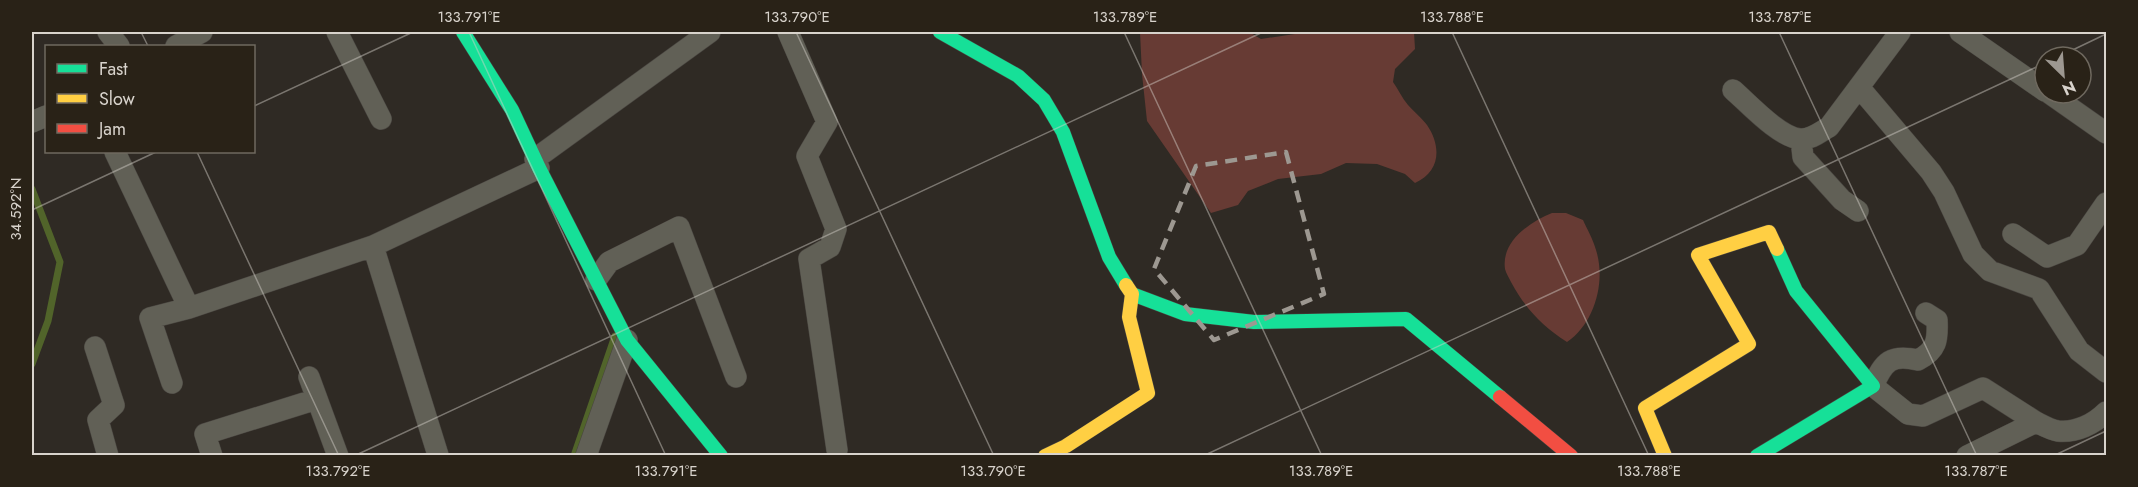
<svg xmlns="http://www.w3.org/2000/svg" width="2138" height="487" font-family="Jost,sans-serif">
<rect width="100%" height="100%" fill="#2f2a24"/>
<path fill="#673b34" d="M 1140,32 L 1249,32 L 1261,39 L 1308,32 L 1414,32 L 1415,49 L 1395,69 L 1393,82 C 1398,89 1402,98 1408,105 C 1414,112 1422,118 1427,125 C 1442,147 1440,172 1415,183 L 1405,174 L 1377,164 L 1346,163 L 1321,174 L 1278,179 L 1248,191 L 1238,205 L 1211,213 L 1147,121 L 1142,74 Z
M 1552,213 L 1566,213 L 1583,220 C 1587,229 1593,239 1596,250 C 1606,281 1595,323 1567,342 C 1542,326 1525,308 1511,282 C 1509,278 1506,273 1505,269 C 1501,241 1530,222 1552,213 Z"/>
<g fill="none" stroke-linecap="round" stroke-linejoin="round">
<path stroke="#51642a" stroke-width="7" d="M 32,189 L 60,262 L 48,321 L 32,364
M 574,456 L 615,336"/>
<defs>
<path id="street" d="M 108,32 L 119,46
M 337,32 L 381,119
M 788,32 L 827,122 L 807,156 L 836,229 L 830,247 L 809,259 L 837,450
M 1960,32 L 2045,91
M 176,46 L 202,32
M 1859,87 L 1931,172 L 1944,192 L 1973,254 L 1990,271 L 2039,289 L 2079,351 L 2106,372
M 1733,90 C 1749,104 1779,137 1800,139 C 1811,140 1820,132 1829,127 L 1900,32
M 2049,93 L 2106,133
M 32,122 L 46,116
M 1801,139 L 1803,157 L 1842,200 L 1858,211
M 115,152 L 189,308
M 535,159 L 710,32
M 2013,234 L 2047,257 L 2077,245 L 2106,203
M 373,246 L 438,455
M 596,280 L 609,262 L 679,227 L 736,377
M 1926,313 L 1937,320 C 1938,340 1937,350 1918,360 C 1891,354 1884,361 1873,386 L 1908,414 L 1923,416 L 1983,388 L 2036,422
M 95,347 L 114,405 L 98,420 L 108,456
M 309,377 L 338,456
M 172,383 L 150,318 L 189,308 L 373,246 L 539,168
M 212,456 L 205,434 L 317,399
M 586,456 L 627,340
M 1967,456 L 2036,422 C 2042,425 2051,430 2058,431 C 2076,433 2094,424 2106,412"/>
<path id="fast" d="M 463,32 L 512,110 L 539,168 L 627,340 L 721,456
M 940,32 L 1018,76 L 1044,100 L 1063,132 L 1109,257 L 1126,285
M 1132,294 L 1185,314 L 1254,322 L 1406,319 L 1500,397
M 1757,456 L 1873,386 L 1796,291 L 1777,249"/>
<path id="slow" d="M 1045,456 L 1066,446 L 1148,393 L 1129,317 L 1132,294 L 1126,285
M 1665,456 L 1645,408 L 1749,344 L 1698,255 L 1769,232 L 1777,249"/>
<path id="jam" d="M 1500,397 L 1571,456"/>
</defs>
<use href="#street" stroke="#494540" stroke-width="22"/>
<use href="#fast" stroke="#494540" stroke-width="15"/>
<use href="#slow" stroke="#494540" stroke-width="15"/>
<use href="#jam" stroke="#494540" stroke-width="15"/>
<use href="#street" stroke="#616056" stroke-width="21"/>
<use href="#fast" stroke="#16e098" stroke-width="14"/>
<use href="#slow" stroke="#ffcf43" stroke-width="14"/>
<use href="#jam" stroke="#f24e42" stroke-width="14"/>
</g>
<path fill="none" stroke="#9d9891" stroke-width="4.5" stroke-dasharray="12 8" stroke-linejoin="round" d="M 1286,152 L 1324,294 L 1214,340 L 1154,269 L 1196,166 Z"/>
<path fill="none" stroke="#d8d3cc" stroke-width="1.5" stroke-opacity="0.45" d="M 141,32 L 148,46M 469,32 L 666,456M 796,32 L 994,456M 1124,32 L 1322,456M 1452,32 L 1649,456M 1779,32 L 1977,456M 2058,57 L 2106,34M 254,106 L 413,32M 197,152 L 339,456M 32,210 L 156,152M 354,456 L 1263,32M 1203,456 L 2045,63M 2053,456 L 2106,431"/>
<rect width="2138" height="487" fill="none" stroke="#292217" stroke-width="66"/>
<rect x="45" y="45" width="210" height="108" fill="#292217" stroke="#6f695f" stroke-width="1.5"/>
<rect x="57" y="64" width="30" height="9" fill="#16e098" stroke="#6f695f" stroke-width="1.5"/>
<text x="99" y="75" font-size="18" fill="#d8d3cc">Fast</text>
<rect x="57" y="94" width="30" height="9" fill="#ffcf43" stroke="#6f695f" stroke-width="1.5"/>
<text x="99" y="105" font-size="18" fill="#d8d3cc">Slow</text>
<rect x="57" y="124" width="30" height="9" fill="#f24e42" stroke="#6f695f" stroke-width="1.5"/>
<text x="99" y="135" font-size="18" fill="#d8d3cc">Jam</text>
<g transform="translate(2063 75) rotate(155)"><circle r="28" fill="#292217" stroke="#6f695f" stroke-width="1.5"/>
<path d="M0-4.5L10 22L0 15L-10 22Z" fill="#9d9891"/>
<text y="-9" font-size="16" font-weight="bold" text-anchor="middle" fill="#d8d3cc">N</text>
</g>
<rect x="33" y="33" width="2072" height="421" fill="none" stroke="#d8d3cc" stroke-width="2"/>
<g font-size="15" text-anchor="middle" fill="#d8d3cc">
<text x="469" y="22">133.791°E</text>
<text x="797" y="22">133.790°E</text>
<text x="1125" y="22">133.789°E</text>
<text x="1452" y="22">133.788°E</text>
<text x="1780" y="22">133.787°E</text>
<text transform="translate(16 209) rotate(-90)" y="5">34.592°N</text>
<text x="338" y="476">133.792°E</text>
<text x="666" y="476">133.791°E</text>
<text x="993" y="476">133.790°E</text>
<text x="1321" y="476">133.789°E</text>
<text x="1649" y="476">133.788°E</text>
<text x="1976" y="476">133.787°E</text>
</g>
</svg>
